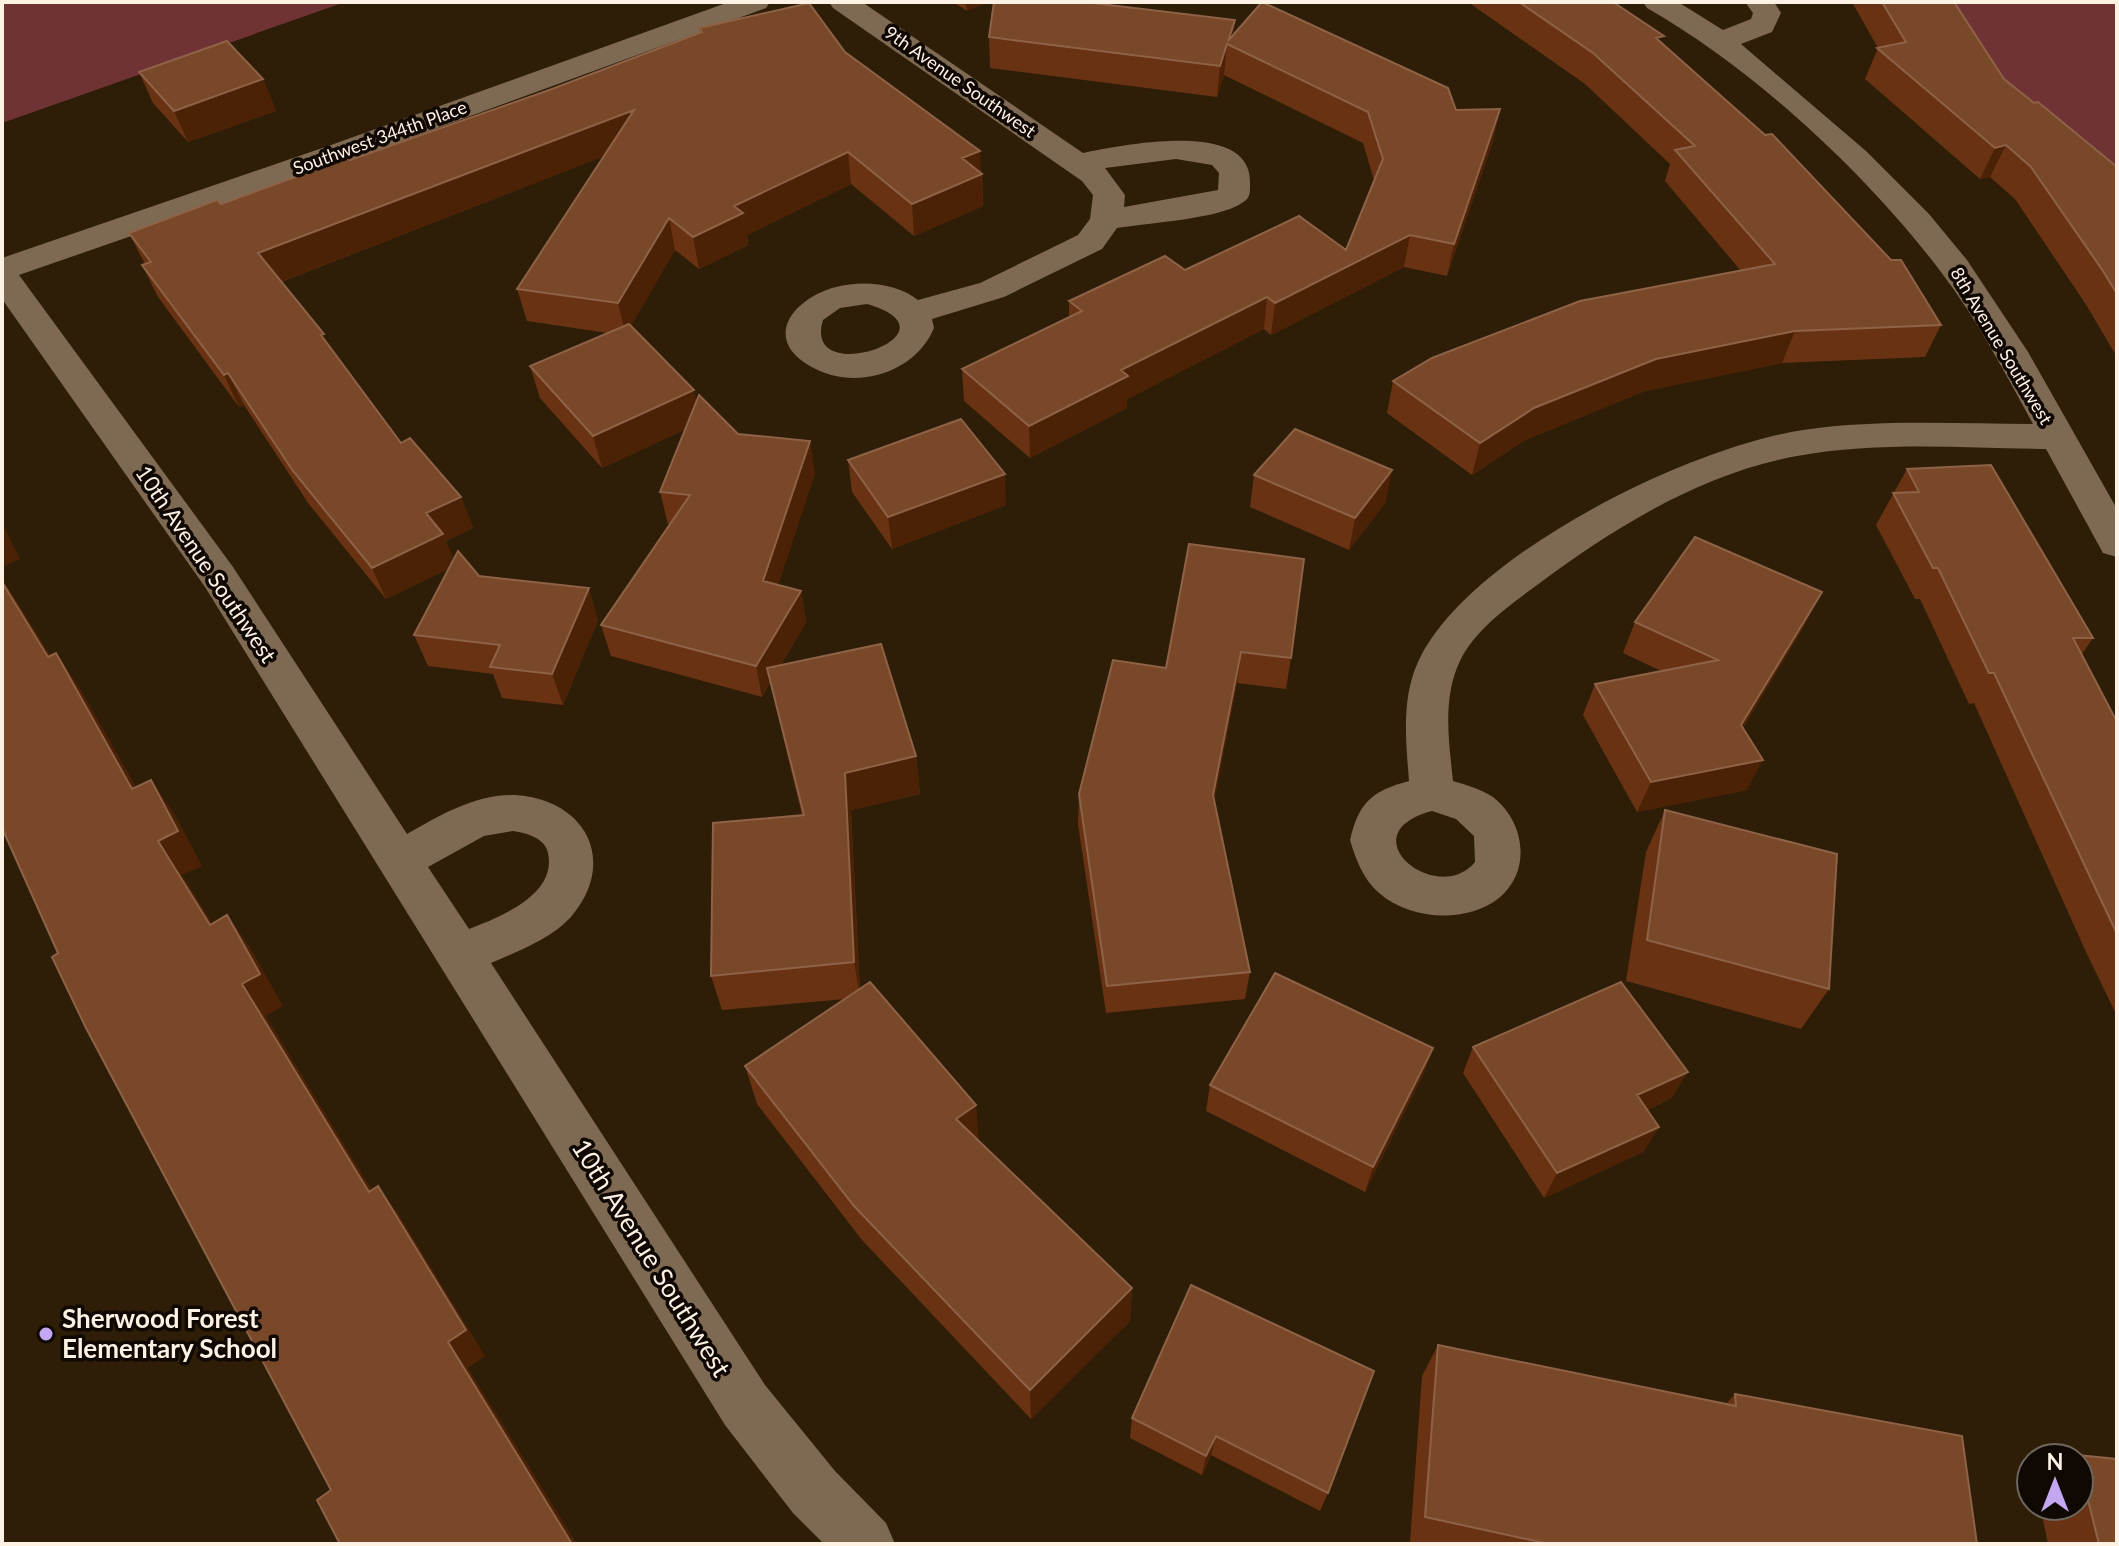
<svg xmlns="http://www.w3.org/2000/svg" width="2119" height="1546" font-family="Lato,sans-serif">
<rect width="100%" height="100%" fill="#2e1d07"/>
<path fill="#6f3335" d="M 2,2 L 345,2 L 2,123 Z
M 1930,2 L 2117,2 L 2117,227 Z"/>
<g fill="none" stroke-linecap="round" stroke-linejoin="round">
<path fill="#7e6a53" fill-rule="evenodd" d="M 729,2 L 770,2 L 766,8 L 353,159 L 19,275 L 233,567 L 407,834 C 438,816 477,793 515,795 C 586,799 619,862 570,918 C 549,940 518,951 491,963 L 765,1385 L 835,1471 L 886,1523 L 895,1544 L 824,1544 L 793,1513 L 725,1425 L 205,587 L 2,299 L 2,258 L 331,145 ZM 513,831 C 527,833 545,838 548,853 C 557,895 500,917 469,929 L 428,867 L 484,836 Z
M 829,2 L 862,2 L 1083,153 C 1119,146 1251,118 1250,182 C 1250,192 1251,198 1242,203 C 1219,219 1147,223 1117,228 L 1102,249 L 1004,297 L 932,319 L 934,328 C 915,374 853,392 810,366 C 760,337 796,297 836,287 C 863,280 896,283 918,300 L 980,283 L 1078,235 L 1090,219 L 1093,195 L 1082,181 L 833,8 ZM 1176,159 L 1212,165 L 1219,173 L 1218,190 L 1124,207 L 1125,195 L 1105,168 ZM 867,304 C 968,333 801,391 823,320 L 840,308 Z
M 1643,2 L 1678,2 L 1723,30 L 1751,19 L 1753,13 L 1745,2 L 1774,2 L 1781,13 L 1772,32 L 1741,44 L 1866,151 L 1929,214 L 1967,260 L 2028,352 L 2117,509 L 2117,557 L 2103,553 L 2046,449 C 1964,448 1879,441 1797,456 C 1699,474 1612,529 1533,588 C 1507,607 1474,631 1460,661 C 1442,698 1449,742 1453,781 C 1466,785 1481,789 1493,797 C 1525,822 1532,871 1499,898 C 1466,924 1410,920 1379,893 C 1363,879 1356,860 1350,840 C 1359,802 1372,791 1409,781 C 1406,742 1401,699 1418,662 C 1467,555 1690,447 1803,430 C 1879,419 1956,424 2033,424 C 2005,373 1977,319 1941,272 C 1868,175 1753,68 1647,8 ZM 1432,811 L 1456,819 L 1474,836 L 1475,862 C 1437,908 1346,834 1432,811 Z"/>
</g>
<path fill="#693313" d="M 953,2 L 988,2 L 967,11 Z
M 1468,2 L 1613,2 L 1662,43 L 1941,325 L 1925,357 L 1782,363 L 1645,391 L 1525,440 L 1472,475 L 1387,413 L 1393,381 L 1741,271 L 1665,181 L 1670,164 L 1585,84 Z
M 1852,2 L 1954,2 L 2004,79 L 2117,167 L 2117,357 L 2085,303 L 2015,199 L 1990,177 L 1980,179 L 1865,79 L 1878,48 Z
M 699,28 L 845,52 L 982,174 L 983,206 L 914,236 L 851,184 L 747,235 L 748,245 L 699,269 L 675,250 L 631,325 L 697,402 L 738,434 L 815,473 L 778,585 L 801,591 L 806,622 L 781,665 L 916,756 L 920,794 L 851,810 L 860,989 L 976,1105 L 978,1140 L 1132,1288 L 1130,1321 L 1031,1419 L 862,1240 L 757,1104 L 745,1066 L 845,999 L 722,1010 L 711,976 L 802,815 L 770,683 L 762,697 L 611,656 L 601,625 L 670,524 L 668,524 L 660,492 L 686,429 L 602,468 L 540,398 L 530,366 L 608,333 L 527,321 L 517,289 L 604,156 L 281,282 L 401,443 L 461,497 L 473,528 L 446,541 L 453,559 L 479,576 L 598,620 L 563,705 L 502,698 L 493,674 L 428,666 L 414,635 L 448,569 L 386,599 L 308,503 L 244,405 L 239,407 L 158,297 L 142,265 L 145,264 L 129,233 L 221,204 L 552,89 L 700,33 Z
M 1234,34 L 1456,110 L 1500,109 L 1493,141 L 1447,276 L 1404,267 L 1271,335 L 1264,329 L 1127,399 L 1127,408 L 1030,458 L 964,401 L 962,369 L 1069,317 L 1069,301 L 1185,270 L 1346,250 L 1374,180 L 1363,143 L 1224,75 L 1217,97 L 990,68 L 989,37 Z
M 139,72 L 263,79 L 276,111 L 188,142 L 153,103 Z
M 848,460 L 1006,505 L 892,549 L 852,492 Z
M 1907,469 L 2093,638 L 2082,654 L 2117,722 L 2117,1016 L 2086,952 L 1974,703 L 1969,704 L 1920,599 L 1915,599 L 1876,525 Z
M 1254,475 L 1386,502 L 1349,550 L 1250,507 Z
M 1189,544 L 1291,658 L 1286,689 L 1237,683 L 1214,801 L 1250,972 L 1245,999 L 1106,1013 L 1078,824 L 1079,794 L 1166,668 Z
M 1635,622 L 1806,623 L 1743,728 L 1747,790 L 1637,812 L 1583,715 L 1595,684 L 1661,671 L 1623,653 Z
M 1665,810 L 1829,989 L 1801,1029 L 1626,981 L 1646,852 Z
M 1473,1047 L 1672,1098 L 1647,1110 L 1659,1127 L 1643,1152 L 1544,1198 L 1463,1073 Z
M 1433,1048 L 1423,1075 L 1365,1192 L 1206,1111 L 1210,1085 Z
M 1191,1285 L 1328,1493 L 1320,1511 L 1211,1455 L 1202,1475 L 1130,1438 L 1132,1418 Z
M 1438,1345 L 1726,1404 L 1735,1394 L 1977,1544 L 1417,1544 L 1410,1542 L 1422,1376 Z
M 2077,1455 L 2117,1459 L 2117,1544 L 2048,1544 L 2040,1506 L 2079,1506 L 2079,1458 L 2072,1458 Z"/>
<path fill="#4b2205" d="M 966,2 L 988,2 L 967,11 Z
M 1235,20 L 1233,47 L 1228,41 Z
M 1227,44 L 1224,75 L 1217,97 L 1220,66 Z
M 263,79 L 276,111 L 188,142 L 174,111 Z
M 1500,109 L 1493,141 L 1447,276 L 1454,244 Z
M 634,110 L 641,142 L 272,285 L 258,253 Z
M 2006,145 L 1990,177 L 1980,179 L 1995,148 Z
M 980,151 L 983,206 L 914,236 L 912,204 L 962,158 Z
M 848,152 L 851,184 L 747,235 L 748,245 L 699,269 L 693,237 L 734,206 Z
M 669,218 L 675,250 L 626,335 L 618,303 Z
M 1410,235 L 1404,267 L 1271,335 L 1275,303 Z
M 1267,297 L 1264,329 L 1127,399 L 1127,408 L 1030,458 L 1029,426 L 1121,370 Z
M 1795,331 L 1782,363 L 1645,391 L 1525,440 L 1472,475 L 1480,443 L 1534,408 L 1656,359 Z
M 228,373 L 244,405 L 239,407 L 224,375 Z
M 694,390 L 701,422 L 602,468 L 593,436 Z
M 810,441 L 815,473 L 769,613 L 763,581 Z
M 1392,470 L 1386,502 L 1349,550 L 1355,518 Z
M 1005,474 L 1006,505 L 892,549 L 888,517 Z
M 461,497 L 473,528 L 446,541 L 456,565 L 386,599 L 372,568 L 426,513 Z
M 2,523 L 20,559 L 2,567 Z
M 2,578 L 74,693 L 48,657 L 2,582 Z
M 589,588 L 598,620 L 563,705 L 552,674 Z
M 801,591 L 806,622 L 771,682 L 767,668 L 770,683 L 762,697 L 756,666 Z
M 1822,592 L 1806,623 L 1726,756 L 1741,725 Z
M 1241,652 L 1237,683 L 1210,825 L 1213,795 Z
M 56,653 L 81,690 L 157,824 L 132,789 Z
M 916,756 L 920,794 L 851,810 L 860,997 L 854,962 L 845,773 Z
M 1763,760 L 1747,790 L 1637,812 L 1651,782 Z
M 151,780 L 175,815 L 202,866 L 182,875 L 234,958 L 210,925 L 158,841 Z
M 227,915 L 251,949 L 283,1006 L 266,1016 L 390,1220 L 369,1192 L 242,984 Z
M 1433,1048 L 1423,1075 L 1365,1192 L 1373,1167 Z
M 1688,1072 L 1672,1098 L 1622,1121 L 1637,1095 Z
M 976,1105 L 979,1142 L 956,1119 Z
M 1659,1127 L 1643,1152 L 1544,1198 L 1557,1173 Z
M 378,1186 L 399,1215 L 485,1356 L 468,1368 L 577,1544 L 572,1544 L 448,1342 Z
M 1132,1288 L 1130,1321 L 1031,1419 L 1030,1390 Z
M 1216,1436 L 1211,1455 L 1202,1475 L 1206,1456 Z"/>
<path fill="#794829" stroke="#8e6247" stroke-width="2" d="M 994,2 L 1084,2 L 1235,20 L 1228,41 L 1262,2 L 1448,88 L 1456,110 L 1500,109 L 1454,244 L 1410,235 L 1275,303 L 1267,297 L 1121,370 L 1128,376 L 1029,426 L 962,369 L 1082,311 L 1069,301 L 1165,256 L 1185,270 L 1299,216 L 1346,250 L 1383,159 L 1368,112 L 1227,44 L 1220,66 L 989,37 Z
M 1519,2 L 1613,2 L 1664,36 L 1656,38 L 1765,135 L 1772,134 L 1891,260 L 1901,260 L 1941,325 L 1795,331 L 1656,359 L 1534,408 L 1480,443 L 1393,381 L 1432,358 L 1580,301 L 1775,264 L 1675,150 L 1695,146 L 1593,53 Z
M 1882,2 L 1954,2 L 2004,79 L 2034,103 L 2038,102 L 2117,167 L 2117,294 L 2103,271 L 2031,167 L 2006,145 L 1995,148 L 1877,48 L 1906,42 Z
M 809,3 L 845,52 L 980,151 L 962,158 L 982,174 L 912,204 L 848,152 L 734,206 L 743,213 L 693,237 L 669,218 L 618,303 L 517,289 L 634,110 L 258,253 L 324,334 L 321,335 L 401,443 L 410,438 L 461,497 L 426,513 L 443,534 L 372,568 L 293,471 L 228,373 L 224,375 L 142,265 L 151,262 L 129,233 L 217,200 L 221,204 L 348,158 L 350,160 L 552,89 L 702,32 L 699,28 Z
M 227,41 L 263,79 L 174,111 L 139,72 Z
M 629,324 L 694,390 L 593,436 L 530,366 Z
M 699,395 L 738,434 L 810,441 L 763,581 L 801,591 L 756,666 L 601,625 L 690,495 L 660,492 Z
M 961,419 L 1005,474 L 888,517 L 848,460 Z
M 1295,429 L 1392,470 L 1355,518 L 1254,475 Z
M 1991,465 L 2093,638 L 2073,638 L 2117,722 L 2117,934 L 1994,673 L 1989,673 L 1938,568 L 1933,568 L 1893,493 L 1919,492 L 1907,469 Z
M 1695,537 L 1822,592 L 1741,725 L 1763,760 L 1651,782 L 1595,684 L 1718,660 L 1635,622 Z
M 1189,544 L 1304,559 L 1291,658 L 1241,652 L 1213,795 L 1250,972 L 1107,986 L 1079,794 L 1113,660 L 1166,668 Z
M 458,551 L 479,576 L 589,588 L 552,674 L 490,667 L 500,645 L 414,635 Z
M 2,582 L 48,657 L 56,653 L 132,789 L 151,780 L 178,831 L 158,841 L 210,925 L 227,915 L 260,974 L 242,984 L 369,1192 L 378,1186 L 466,1330 L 448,1342 L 572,1544 L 340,1544 L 317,1500 L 331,1490 L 86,1028 L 52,957 L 58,953 L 2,828 Z
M 881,644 L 916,756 L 845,773 L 854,962 L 711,976 L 713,823 L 804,815 L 767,668 Z
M 1665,810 L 1837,854 L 1829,989 L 1647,940 Z
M 1275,973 L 1433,1048 L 1373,1167 L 1210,1085 Z
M 870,982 L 976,1105 L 956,1119 L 1132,1288 L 1030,1390 L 854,1206 L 745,1066 Z
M 1621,982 L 1688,1072 L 1637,1095 L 1659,1127 L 1557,1173 L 1473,1047 Z
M 1191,1285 L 1374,1371 L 1328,1493 L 1216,1436 L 1206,1456 L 1132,1418 Z
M 1438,1345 L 1736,1406 L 1735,1394 L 1962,1436 L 1977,1544 L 1549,1544 L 1425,1517 Z
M 2077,1455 L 2117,1459 L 2117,1544 L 2099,1544 L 2079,1464 L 2079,1458 L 2077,1458 Z"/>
<circle fill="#c5a6f0" stroke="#100903" stroke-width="3" cx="46" cy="1334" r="8"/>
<g text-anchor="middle" stroke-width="7" stroke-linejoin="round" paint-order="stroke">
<g font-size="18" fill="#fef2e5" stroke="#100903">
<text transform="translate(960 82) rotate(35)" y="6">9th Avenue Southwest</text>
<text transform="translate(380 138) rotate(-20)" y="6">Southwest 344th Place</text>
<text transform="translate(2001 346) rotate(59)" y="6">8th Avenue Southwest</text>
</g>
<g font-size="22" fill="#fef2e5" stroke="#100903">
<text transform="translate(206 564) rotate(56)" y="8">10th Avenue Southwest</text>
</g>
<g font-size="26" fill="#fef2e5" stroke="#100903">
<text transform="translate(651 1258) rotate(58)" y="9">10th Avenue Southwest</text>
</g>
<g font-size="26" font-weight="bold" fill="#fef2e5" stroke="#100903" text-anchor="start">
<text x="62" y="1328">Sherwood Forest<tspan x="62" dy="30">Elementary School</tspan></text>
</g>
</g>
<rect width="2119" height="1546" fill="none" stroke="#fef2e5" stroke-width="8"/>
<g transform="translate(2055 1482)"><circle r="38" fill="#100903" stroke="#6f665d" stroke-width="2"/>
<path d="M0-6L14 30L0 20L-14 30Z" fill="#c5a6f0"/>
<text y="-12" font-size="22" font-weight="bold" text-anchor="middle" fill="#fef2e5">N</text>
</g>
</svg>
